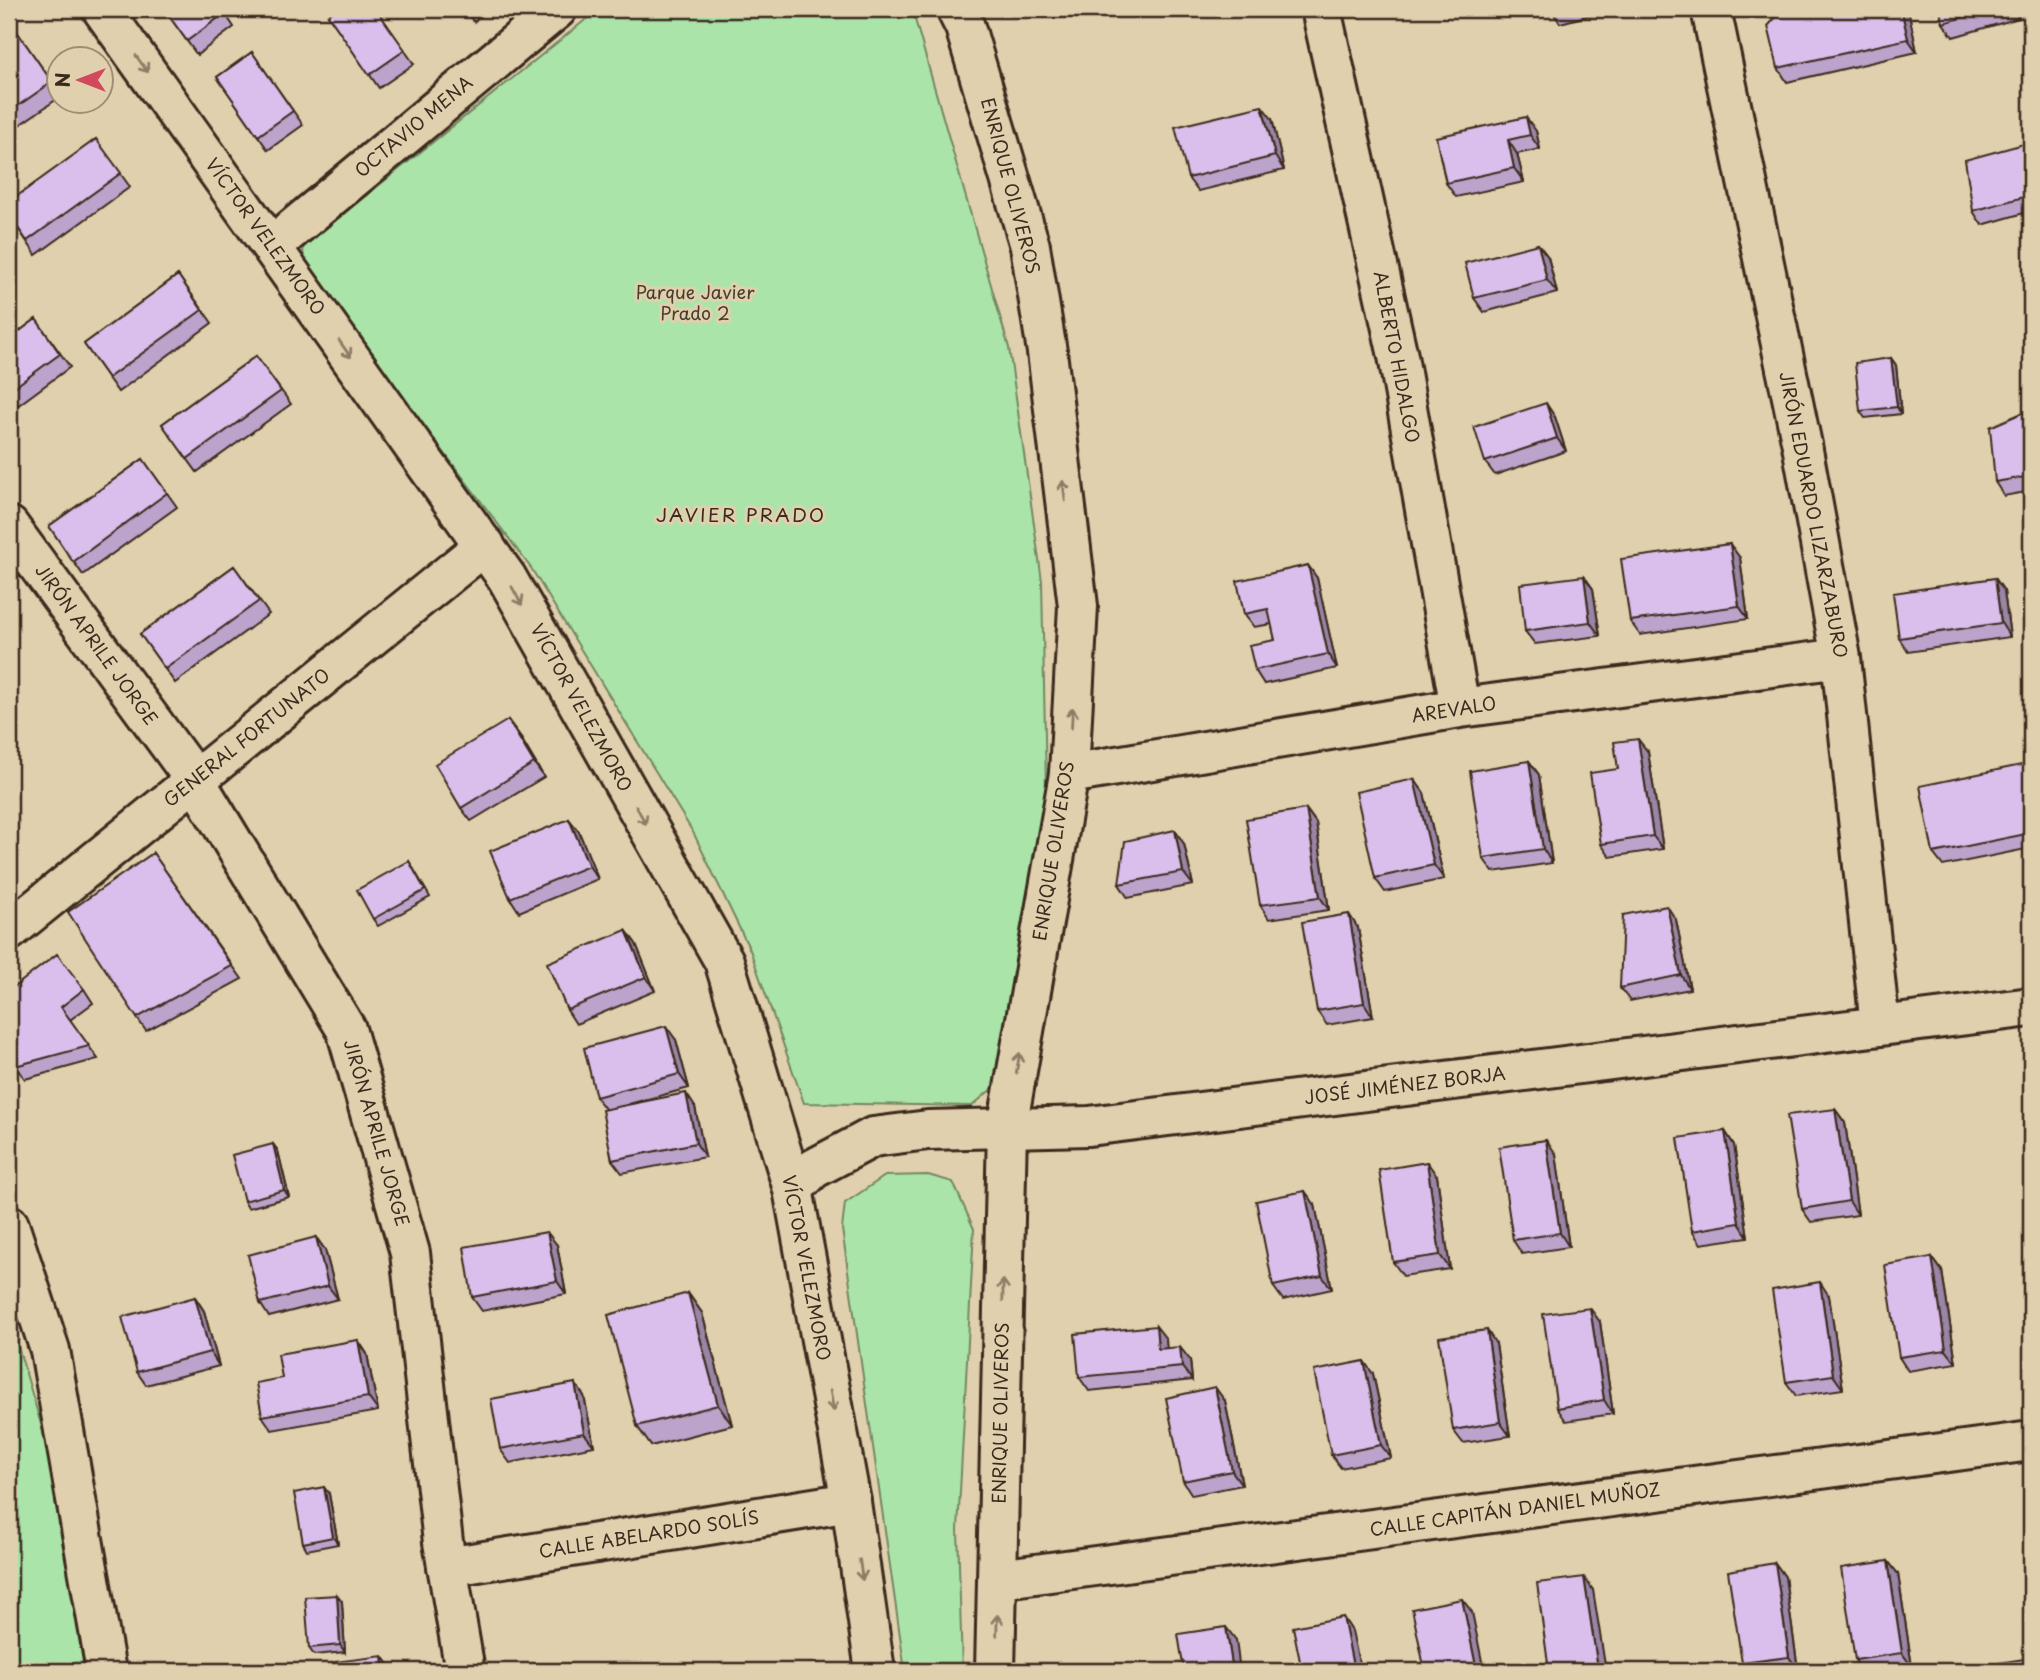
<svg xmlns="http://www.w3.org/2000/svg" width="2040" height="1680" font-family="'Playpen Sans',sans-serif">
<rect width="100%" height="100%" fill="#e1d0ae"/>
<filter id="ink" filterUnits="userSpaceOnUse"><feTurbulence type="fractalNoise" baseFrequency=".0143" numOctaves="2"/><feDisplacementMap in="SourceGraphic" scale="14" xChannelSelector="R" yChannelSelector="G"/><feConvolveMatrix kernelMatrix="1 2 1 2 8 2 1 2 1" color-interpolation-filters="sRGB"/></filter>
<g filter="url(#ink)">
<path fill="#abe4a8" stroke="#738763" stroke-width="2" d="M 599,9 L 912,9 L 1009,348 L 1042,581 L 1046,788 L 994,1087 L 972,1106 L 804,1103 L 750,950 L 694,834 L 531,568 L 304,266 L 303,246 Z
M 928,1175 L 953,1182 L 974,1229 L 958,1529 L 962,1671 L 905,1671 L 842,1229 L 845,1203 L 885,1176 Z
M 9,1316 L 48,1448 L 97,1671 L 9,1671 Z"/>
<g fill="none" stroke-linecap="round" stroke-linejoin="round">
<defs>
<path id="minor" d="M 1321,9 L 1398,356 L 1460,708
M 1711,9 L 1802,445 L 1841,658 L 1880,1026
M 272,246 L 557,9
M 9,526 L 195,780 L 346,1029 L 410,1253 L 443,1542 L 465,1671
M 1069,774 L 1460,708 L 1841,658
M 9,931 L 485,545
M 793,1189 L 813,1169 L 873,1137 L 928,1130 L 1089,1126 L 2031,1007
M 9,1225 L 50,1350 L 106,1671
M 447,1567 L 851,1502
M 998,1579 L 2031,1441"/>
<path id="tertiary" d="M 102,9 L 507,578 L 724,961 L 793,1189 L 851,1502 L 875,1671
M 956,9 L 965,27 L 1030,246 L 1047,352 L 1078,606 L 1069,774 L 1007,1128 L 995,1671"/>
</defs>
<use href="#minor" stroke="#3b2a1e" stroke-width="44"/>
<use href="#tertiary" stroke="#3b2a1e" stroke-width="44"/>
<use href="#minor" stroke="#e1d0ae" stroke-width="38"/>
<use href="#tertiary" stroke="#e1d0ae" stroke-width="38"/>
</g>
<path fill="#bba3cb" stroke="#3b2a1e" stroke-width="2" d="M 164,9 L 222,9 L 234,27 L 197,55 Z
M 376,9 L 414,64 L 379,88 L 328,15 Z
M 463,9 L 489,9 L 474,22 Z
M 1551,9 L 1614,9 L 1560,23 Z
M 1908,9 L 1917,52 L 1787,82 L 1778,68 Z
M 1929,9 L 2017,9 L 2019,18 L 1953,37 L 1943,23 L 1940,10 L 1931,12 Z
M 18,33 L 60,93 L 60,97 L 9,132 L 9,39 Z
M 252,52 L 303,125 L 268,150 L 217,77 Z
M 1272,119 L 1284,170 L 1198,191 L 1188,178 Z
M 1536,131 L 1540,149 L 1517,154 L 1524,182 L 1456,197 L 1446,183 L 1436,137 Z
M 96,139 L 130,187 L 36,255 L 9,215 Z
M 2031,142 L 2031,211 L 1982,225 L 1973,211 Z
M 1538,244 L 1548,257 L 1557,293 L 1484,312 L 1474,298 Z
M 178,275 L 212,323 L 118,392 L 84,344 Z
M 36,319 L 70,367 L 9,412 L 9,339 Z
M 256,356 L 291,404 L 197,472 L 162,424 Z
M 1891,358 L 1896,365 L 1901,414 L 1865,418 L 1860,411 Z
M 2031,409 L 2031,491 L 2004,496 L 1995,482 Z
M 1555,417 L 1566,451 L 1495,475 L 1485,462 Z
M 143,459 L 177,507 L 83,575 L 49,526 Z
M 1740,558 L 1748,619 L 1640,635 L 1630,621 Z
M 234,566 L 269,614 L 175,683 L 140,634 Z
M 1584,576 L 1593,589 L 1600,636 L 1535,644 L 1525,631 Z
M 1317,578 L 1337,668 L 1264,684 L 1255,670 L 1275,640 L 1272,624 L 1254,627 L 1244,614 Z
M 1995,578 L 2004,591 L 2010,637 L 1908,652 L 1899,638 Z
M 508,720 L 544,777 L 471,821 L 461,808 Z
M 1648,752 L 1663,849 L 1610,857 L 1601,844 Z
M 1529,761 L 1539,775 L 1552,863 L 1493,872 L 1483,858 Z
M 2031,763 L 2031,848 L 1943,866 L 1933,853 Z
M 1414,779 L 1424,793 L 1444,879 L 1385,892 L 1375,878 Z
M 1306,809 L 1316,823 L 1329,910 L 1269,919 L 1260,905 Z
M 569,819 L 579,832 L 598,879 L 519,912 L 510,898 Z
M 1184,844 L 1193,885 L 1128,898 L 1119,884 Z
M 153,853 L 242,979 L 146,1031 L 137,1018 Z
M 409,861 L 430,897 L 378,926 L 373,919 Z
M 1676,920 L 1690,989 L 1630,1001 L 1620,988 Z
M 1358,928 L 1373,1017 L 1327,1025 L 1317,1011 Z
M 626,930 L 636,944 L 655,991 L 576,1024 L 567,1010 Z
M 84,989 L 93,1003 L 70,1020 L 98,1059 L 25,1079 L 9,1058 L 9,991 Z
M 676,1040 L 689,1088 L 629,1104 L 695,1107 L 705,1157 L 622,1173 L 612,1160 L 605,1109 L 596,1097 Z
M 1835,1109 L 1845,1123 L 1858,1215 L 1811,1222 L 1802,1209 Z
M 1725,1131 L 1734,1145 L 1748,1237 L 1701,1244 L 1692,1231 Z
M 273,1144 L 278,1151 L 289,1197 L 248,1208 L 244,1201 Z
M 1556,1154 L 1569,1247 L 1522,1254 L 1513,1240 Z
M 1437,1176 L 1450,1269 L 1403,1276 L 1393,1262 Z
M 1315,1205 L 1332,1289 L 1283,1300 L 1273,1286 Z
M 316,1237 L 325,1250 L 338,1299 L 269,1317 L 260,1303 Z
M 557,1245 L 566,1294 L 482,1311 L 472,1297 Z
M 1932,1257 L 1942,1271 L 1956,1363 L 1908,1371 L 1899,1357 Z
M 688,1293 L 702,1313 L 732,1425 L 651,1446 L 637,1426 Z
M 1829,1296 L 1843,1389 L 1796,1396 L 1786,1382 Z
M 195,1297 L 204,1311 L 219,1366 L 146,1385 L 137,1372 Z
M 1600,1322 L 1613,1414 L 1566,1421 L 1557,1408 Z
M 1166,1339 L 1166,1348 L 1190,1360 L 1192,1380 L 1089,1391 L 1079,1377 Z
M 358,1340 L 367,1354 L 378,1411 L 272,1430 L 262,1416 L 282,1378 Z
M 1496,1344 L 1510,1436 L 1463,1443 L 1453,1430 Z
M 1373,1374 L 1391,1458 L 1341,1468 L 1331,1455 Z
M 584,1396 L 594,1446 L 510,1463 L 500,1449 Z
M 1225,1401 L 1242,1485 L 1192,1495 L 1183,1481 Z
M 329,1494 L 338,1544 L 307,1550 L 303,1543 Z
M 1888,1561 L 1898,1574 L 1912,1667 L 1883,1671 L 1862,1671 L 1855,1660 Z
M 1775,1563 L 1785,1577 L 1798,1670 L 1747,1671 L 1742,1663 Z
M 342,1602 L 345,1652 L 314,1655 L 309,1648 Z"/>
<path fill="#9985a5" stroke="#3b2a1e" stroke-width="2" d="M 1901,9 L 1908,9 L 1917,52 L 1908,39 Z
M 2013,9 L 2017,9 L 2019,18 Z
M 1262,106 L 1272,119 L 1284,170 L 1275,156 Z
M 1526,117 L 1536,131 L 1540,149 L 1530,135 Z
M 1508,140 L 1517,154 L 1524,182 L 1514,168 Z
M 1538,244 L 1548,257 L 1557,293 L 1547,280 Z
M 1891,358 L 1896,365 L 1901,414 L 1897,407 Z
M 1546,403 L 1555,417 L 1566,451 L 1557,438 Z
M 1730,544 L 1740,558 L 1748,619 L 1739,606 Z
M 1308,565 L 1317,578 L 1337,668 L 1328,654 Z
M 1584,576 L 1593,589 L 1600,636 L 1590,622 Z
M 1995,578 L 2004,591 L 2010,637 L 2001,623 Z
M 508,720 L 518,733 L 544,777 L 534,763 Z
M 1638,739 L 1648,752 L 1663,849 L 1653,836 Z
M 1529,761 L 1539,775 L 1552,863 L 1543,849 Z
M 1414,779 L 1424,793 L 1444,879 L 1434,865 Z
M 1306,809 L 1316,823 L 1329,910 L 1320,897 Z
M 569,819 L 579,832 L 598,879 L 589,866 Z
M 1175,830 L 1184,844 L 1193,885 L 1183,872 Z
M 1667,906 L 1676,920 L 1690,989 L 1681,975 Z
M 1349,914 L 1358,928 L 1373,1017 L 1364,1003 Z
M 626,930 L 636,944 L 655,991 L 646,977 Z
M 666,1026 L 676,1040 L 689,1088 L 679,1074 Z
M 686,1093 L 695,1107 L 705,1157 L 696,1143 Z
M 1835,1109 L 1845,1123 L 1858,1215 L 1849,1201 Z
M 1725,1131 L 1734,1145 L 1748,1237 L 1739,1223 Z
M 1546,1140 L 1556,1154 L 1569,1247 L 1560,1233 Z
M 273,1144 L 278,1151 L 289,1197 L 284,1190 Z
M 1427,1162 L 1437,1176 L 1450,1269 L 1440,1255 Z
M 1305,1191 L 1315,1205 L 1332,1289 L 1322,1276 Z
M 547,1232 L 557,1245 L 566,1294 L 557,1281 Z
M 316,1237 L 325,1250 L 338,1299 L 328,1286 Z
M 1932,1257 L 1942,1271 L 1956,1363 L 1946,1350 Z
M 1820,1282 L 1829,1296 L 1843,1389 L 1833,1375 Z
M 688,1293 L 702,1313 L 732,1425 L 718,1405 Z
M 195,1297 L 204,1311 L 219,1366 L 210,1352 Z
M 1590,1308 L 1600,1322 L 1613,1414 L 1604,1400 Z
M 1156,1326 L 1166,1339 L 1168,1363 L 1158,1349 Z
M 1487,1330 L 1496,1344 L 1510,1436 L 1500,1422 Z
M 358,1340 L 367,1354 L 378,1411 L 368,1397 Z
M 1180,1347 L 1190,1360 L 1192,1380 L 1182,1367 Z
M 1364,1361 L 1373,1374 L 1391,1458 L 1381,1445 Z
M 575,1383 L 584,1396 L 594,1446 L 584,1433 Z
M 1215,1387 L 1225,1401 L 1242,1485 L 1232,1471 Z
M 324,1487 L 329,1494 L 338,1544 L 333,1537 Z
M 1888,1561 L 1898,1574 L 1912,1667 L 1902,1653 Z
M 1775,1563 L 1785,1577 L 1798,1670 L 1789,1657 Z
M 1584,1577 L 1593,1590 L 1606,1671 L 1599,1671 L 1598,1669 Z
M 337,1595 L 342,1602 L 345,1652 L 340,1645 Z
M 1462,1599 L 1472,1612 L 1484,1671 L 1477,1671 Z
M 1343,1617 L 1352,1631 L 1361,1671 L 1354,1671 Z
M 1226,1627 L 1236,1640 L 1240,1671 L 1233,1671 Z
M 383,1656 L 388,1663 L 389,1671 L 385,1671 Z"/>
<path fill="#dabeec" stroke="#3b2a1e" stroke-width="2" d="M 164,9 L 222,9 L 225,13 L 187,41 Z
M 337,9 L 376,9 L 405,50 L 369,75 L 328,15 Z
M 1783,9 L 1901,9 L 1908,39 L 1778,68 L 1768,26 Z
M 1940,9 L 1994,9 L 1943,23 Z
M 18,33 L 52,82 L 9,112 L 9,39 Z
M 252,52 L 293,111 L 258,136 L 217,77 Z
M 1262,106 L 1275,156 L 1188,178 L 1175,127 Z
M 1526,117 L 1530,135 L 1508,140 L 1514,168 L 1446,183 L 1436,137 Z
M 96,139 L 121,173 L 27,241 L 9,215 L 9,202 Z
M 2031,142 L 2031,195 L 1973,211 L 1965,160 Z
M 1538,244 L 1547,280 L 1474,298 L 1465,263 Z
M 178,275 L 202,310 L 108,378 L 84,344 Z
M 36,319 L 60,354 L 9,391 L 9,339 Z
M 256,356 L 281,391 L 187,459 L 162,424 Z
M 1891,358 L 1897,407 L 1860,411 L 1855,363 Z
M 1546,403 L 1557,438 L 1485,462 L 1474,427 Z
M 2031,409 L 2031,476 L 1995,482 L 1990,427 Z
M 143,459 L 167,493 L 73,562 L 49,526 Z
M 1730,544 L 1739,606 L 1630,621 L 1621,559 Z
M 1308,565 L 1328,654 L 1255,670 L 1249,645 L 1275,640 L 1268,609 L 1244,614 L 1237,581 Z
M 234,566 L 259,601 L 165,669 L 140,634 Z
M 1584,576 L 1590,622 L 1525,631 L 1520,584 Z
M 1995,578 L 2001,623 L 1899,638 L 1893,593 Z
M 508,720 L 534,763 L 461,808 L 435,764 Z
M 1638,739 L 1653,836 L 1601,844 L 1590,773 L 1618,769 L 1614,742 Z
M 1529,761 L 1543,849 L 1483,858 L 1470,771 Z
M 2031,763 L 2031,833 L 1933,853 L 1920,786 Z
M 1414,779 L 1434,865 L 1375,878 L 1356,792 Z
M 1306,809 L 1320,897 L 1260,905 L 1246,819 Z
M 569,819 L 589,866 L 510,898 L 490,851 Z
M 1175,830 L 1183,872 L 1119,884 L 1125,841 Z
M 153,853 L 232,966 L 137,1018 L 68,912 Z
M 409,861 L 425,890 L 373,919 L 357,890 Z
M 1667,906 L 1681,975 L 1620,988 L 1623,915 Z
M 1349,914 L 1364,1003 L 1317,1011 L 1302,922 Z
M 626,930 L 646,977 L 567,1010 L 547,963 Z
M 57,954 L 84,989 L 61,1007 L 89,1046 L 15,1066 L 9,1057 L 9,991 Z
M 666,1026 L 679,1074 L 596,1097 L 584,1048 Z
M 686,1093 L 696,1143 L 612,1160 L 602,1110 Z
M 1835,1109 L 1849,1201 L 1802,1209 L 1787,1115 Z
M 1725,1131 L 1739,1223 L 1692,1231 L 1678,1138 Z
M 1546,1140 L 1560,1233 L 1513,1240 L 1499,1147 Z
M 273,1144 L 284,1190 L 244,1201 L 232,1155 Z
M 1427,1162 L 1440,1255 L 1393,1262 L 1379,1170 Z
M 1305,1191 L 1322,1276 L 1273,1286 L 1256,1201 Z
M 547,1232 L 557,1281 L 472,1297 L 464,1247 Z
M 316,1237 L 328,1286 L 260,1303 L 248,1255 Z
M 1932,1257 L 1946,1350 L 1899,1357 L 1885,1265 Z
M 1820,1282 L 1833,1375 L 1786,1382 L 1772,1290 Z
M 688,1293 L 718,1405 L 637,1426 L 608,1315 Z
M 195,1297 L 210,1352 L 137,1372 L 122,1317 Z
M 1590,1308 L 1604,1400 L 1557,1408 L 1543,1314 Z
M 1156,1326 L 1158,1349 L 1180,1347 L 1182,1367 L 1079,1377 L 1075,1334 Z
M 1487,1330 L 1500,1422 L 1453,1430 L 1439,1337 Z
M 358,1340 L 368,1397 L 262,1416 L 256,1383 L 282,1378 L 278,1354 Z
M 1364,1361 L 1381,1445 L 1331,1455 L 1314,1371 Z
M 575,1383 L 584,1433 L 500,1449 L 491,1399 Z
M 1215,1387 L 1232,1471 L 1183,1481 L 1166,1398 Z
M 324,1487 L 333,1537 L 303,1543 L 294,1493 Z
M 1888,1561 L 1902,1653 L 1855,1660 L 1841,1568 Z
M 1775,1563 L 1789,1657 L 1742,1663 L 1728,1571 Z
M 1584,1577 L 1598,1669 L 1585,1671 L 1549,1671 L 1537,1583 Z
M 337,1595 L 340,1645 L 309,1648 L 305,1597 Z
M 1462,1599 L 1477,1671 L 1425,1671 L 1412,1609 Z
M 1343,1617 L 1354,1671 L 1302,1671 L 1293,1627 Z
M 1226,1627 L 1233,1671 L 1184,1671 L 1178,1634 Z
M 383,1656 L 385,1671 L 335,1671 L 334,1662 Z
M 2031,1658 L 2031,1671 L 1999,1671 L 1998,1663 Z"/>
<defs><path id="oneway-shaft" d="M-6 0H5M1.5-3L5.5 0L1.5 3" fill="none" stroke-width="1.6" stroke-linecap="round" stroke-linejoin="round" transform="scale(1.75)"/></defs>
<g stroke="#8e7d66">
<use href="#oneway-shaft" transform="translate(142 64) rotate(54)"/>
<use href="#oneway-shaft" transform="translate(345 349) rotate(55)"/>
<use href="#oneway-shaft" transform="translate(1064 491) rotate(-97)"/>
<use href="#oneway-shaft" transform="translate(517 596) rotate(61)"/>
<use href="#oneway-shaft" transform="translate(1072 718) rotate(-87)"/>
<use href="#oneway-shaft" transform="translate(641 815) rotate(61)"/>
<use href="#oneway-shaft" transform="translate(1018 1063) rotate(-80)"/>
<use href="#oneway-shaft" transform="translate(1003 1290) rotate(-89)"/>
<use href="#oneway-shaft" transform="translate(832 1401) rotate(80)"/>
<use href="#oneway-shaft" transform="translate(861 1570) rotate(82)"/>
<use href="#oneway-shaft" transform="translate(997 1625) rotate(-88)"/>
</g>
</g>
<g text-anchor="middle" stroke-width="6" stroke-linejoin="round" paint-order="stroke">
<g font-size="18" fill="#3b2a1e" stroke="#e1d0ae">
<text transform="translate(414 127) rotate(-40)" y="6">OCTAVIO MENA</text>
<text transform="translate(1010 186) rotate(75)" y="6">ENRIQUE OLIVEROS</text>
<text transform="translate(265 237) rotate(54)" y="6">VÍCTOR VELEZMORO</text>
<text transform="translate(1396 357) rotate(79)" y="6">ALBERTO HIDALGO</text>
<text transform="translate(1813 515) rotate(79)" y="6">JIRÓN EDUARDO LIZARZABURO</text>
<text transform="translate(96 645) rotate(54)" y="6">JIRÓN APRILE JORGE</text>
<text transform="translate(581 708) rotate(61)" y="6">VÍCTOR VELEZMORO</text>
<text transform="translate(1454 710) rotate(-9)" y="6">AREVALO</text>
<text transform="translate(247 738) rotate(-39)" y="6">GENERAL FORTUNATO</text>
<text transform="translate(1054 851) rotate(-81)" y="6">ENRIQUE OLIVEROS</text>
<text transform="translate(1405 1086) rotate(-7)" y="6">JOSÉ JIMÉNEZ BORJA</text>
<text transform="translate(376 1133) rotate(74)" y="6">JIRÓN APRILE JORGE</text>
<text transform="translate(806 1268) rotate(79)" y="6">VÍCTOR VELEZMORO</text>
<text transform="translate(1001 1413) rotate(-89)" y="6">ENRIQUE OLIVEROS</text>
<text transform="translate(1515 1510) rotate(-8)" y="6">CALLE CAPITÁN DANIEL MUÑOZ</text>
<text transform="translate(649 1535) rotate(-9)" y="6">CALLE ABELARDO SOLÍS</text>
</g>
<g font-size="18" fill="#463d2c" stroke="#e1d0ae">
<text x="695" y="299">Parque Javier<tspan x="695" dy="21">Prado 2</tspan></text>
</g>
<g font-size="19" letter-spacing="2" fill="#3b2a1e" stroke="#e1d0ae">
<text x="741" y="522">JAVIER PRADO</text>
</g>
</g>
<rect width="2040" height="1680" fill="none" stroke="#e1d0ae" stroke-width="35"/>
<rect x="18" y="18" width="2005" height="1645" fill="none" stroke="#3b2a1e" stroke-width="2.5" filter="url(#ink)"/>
<g transform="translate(80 80) rotate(270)"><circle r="33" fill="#e1d0ae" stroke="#9f8e74" stroke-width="2"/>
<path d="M0-5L12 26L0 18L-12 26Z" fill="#d1495b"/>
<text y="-10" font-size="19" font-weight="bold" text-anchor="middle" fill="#3b2a1e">N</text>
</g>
</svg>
